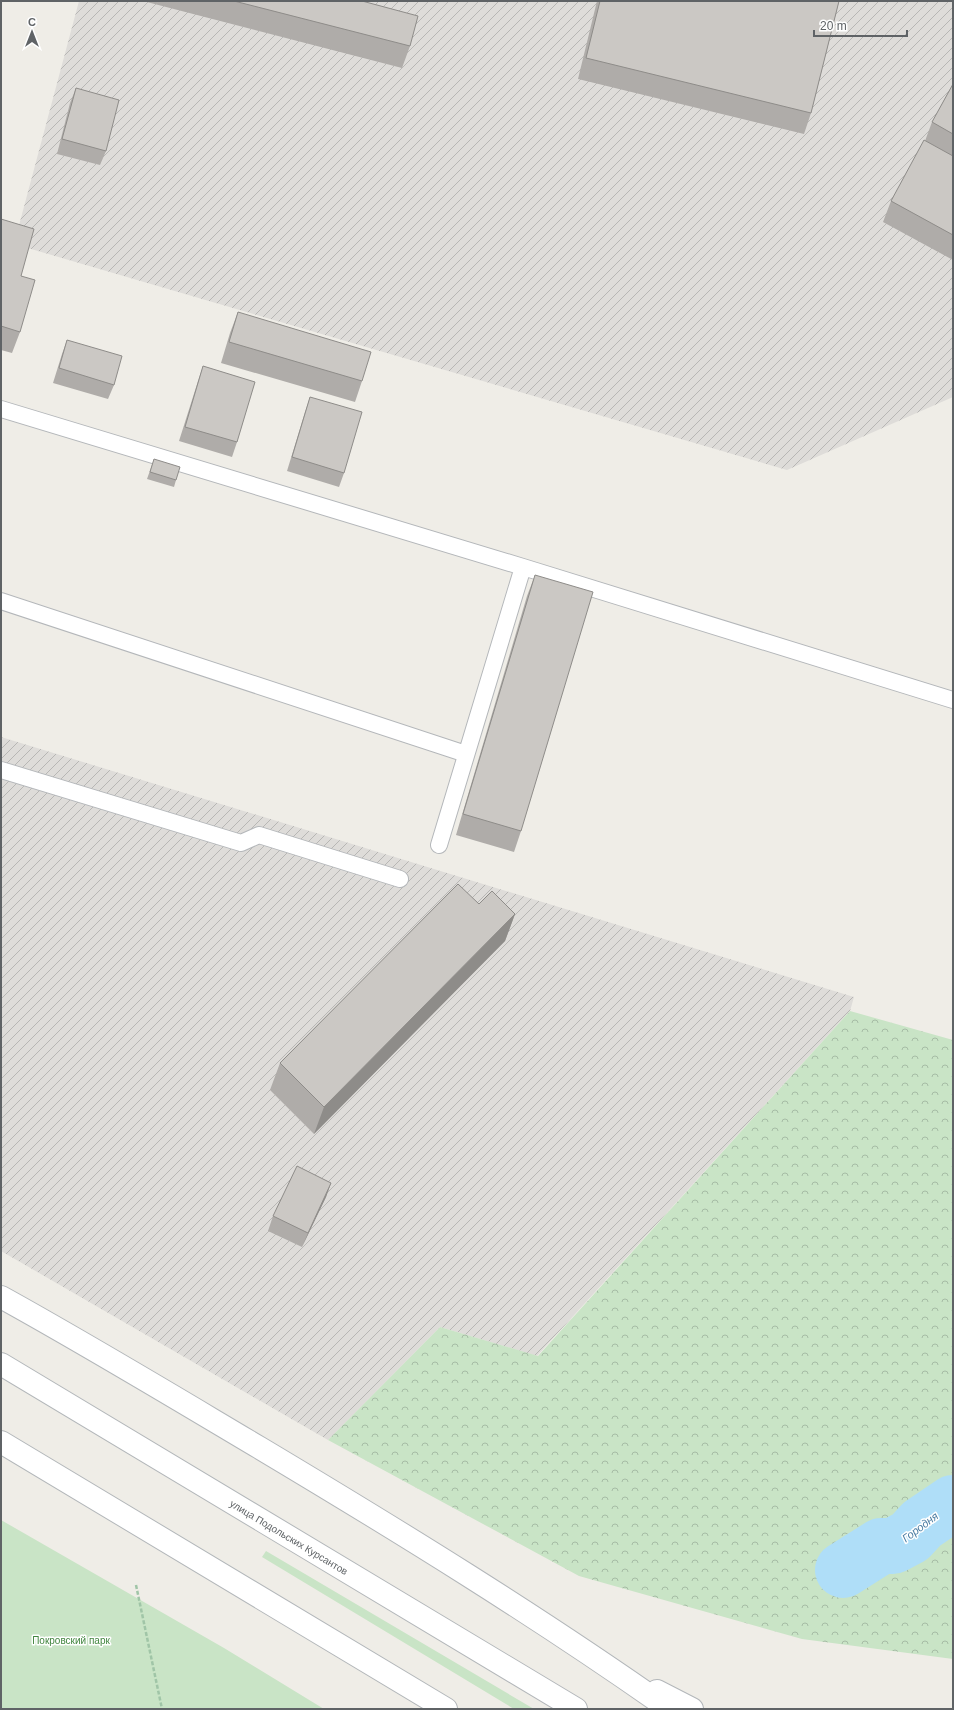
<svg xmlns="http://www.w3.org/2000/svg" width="954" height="1710" font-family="Arial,sans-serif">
<defs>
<pattern id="industrial-furrows" width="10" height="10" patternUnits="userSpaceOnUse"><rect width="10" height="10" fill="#dedcd9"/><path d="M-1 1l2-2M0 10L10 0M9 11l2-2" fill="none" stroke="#b7b6b4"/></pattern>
<pattern id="forest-crowns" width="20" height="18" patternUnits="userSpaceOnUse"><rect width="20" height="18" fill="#c9e4c6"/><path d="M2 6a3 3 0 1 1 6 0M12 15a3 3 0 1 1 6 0" fill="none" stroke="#a6bca5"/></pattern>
</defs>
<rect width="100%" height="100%" fill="#efede7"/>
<path fill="url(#industrial-furrows)" d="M 79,1 L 953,1 L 953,397 L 787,470 L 14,244 Z
M 1,737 L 854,997 L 850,1011 L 537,1356 L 440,1327 L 328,1440 L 1,1251 Z"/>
<path fill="#c9e4c6" d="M 1,1520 L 224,1648 L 324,1709 L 1,1709 Z
M 266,1551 L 534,1709 L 514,1709 L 262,1557 Z"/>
<path fill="url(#forest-crowns)" d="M 850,1011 L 953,1040 L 953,1659 L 802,1639 L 579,1576 L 328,1440 L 440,1327 L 538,1356 Z"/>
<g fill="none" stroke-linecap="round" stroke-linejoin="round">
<path stroke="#afdef8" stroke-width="56" d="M 843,1570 L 881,1546 L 893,1546 L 910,1537 L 922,1524 L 953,1503"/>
<defs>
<path id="service" d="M 1,409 L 523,567 L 953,700
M 1,601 L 466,754
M 1,770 L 241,843 L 259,835 L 400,879
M 439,845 L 523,567"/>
<path id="secondary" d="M 1,1297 C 88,1345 174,1397 260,1448 C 399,1531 537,1616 669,1709
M 1,1364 L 576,1709
M 1,1442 L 446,1709
M 657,1691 L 692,1709"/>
</defs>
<use href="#service" stroke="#b4b7ba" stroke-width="18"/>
<use href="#secondary" stroke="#b3b7ba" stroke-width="24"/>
<path stroke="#a0c5a7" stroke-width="2.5" stroke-dasharray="4 2" stroke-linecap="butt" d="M 136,1585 L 162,1709"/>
<use href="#service" stroke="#fff" stroke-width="16"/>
<use href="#secondary" stroke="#fff" stroke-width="22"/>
</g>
<path fill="#afaca9" d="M 143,1 L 362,1 L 410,46 L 402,68 Z
M 597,1 L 839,1 L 811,113 L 804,134 L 578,79 Z
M 953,84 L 953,260 L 883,222 L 891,201 L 925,141 L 932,122 Z
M 76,88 L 106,151 L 100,165 L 57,154 L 70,103 Z
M 1,219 L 21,276 L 20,332 L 12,353 L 1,350 Z
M 238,312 L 362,381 L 355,402 L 221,363 L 230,333 Z
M 67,340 L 114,385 L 108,399 L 53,383 L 62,354 Z
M 203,366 L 237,442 L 232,457 L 179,441 L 198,381 Z
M 310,397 L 344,473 L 339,487 L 287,471 L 305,412 Z
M 154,459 L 176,480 L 174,487 L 147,479 Z
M 535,575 L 521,831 L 514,852 L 456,835 L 527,596 Z
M 515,914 L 505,941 L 314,1134 L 270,1090 L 280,1063 Z
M 331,1183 L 326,1197 L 302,1247 L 268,1231 L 273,1216 Z"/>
<path fill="#8e8c89" d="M 515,914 L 505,941 L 314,1134 L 324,1107 Z
M 331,1183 L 326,1197 L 302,1247 L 308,1233 Z"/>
<path fill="#cbc8c4" stroke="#8e8c89" d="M 234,1 L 362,1 L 418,16 L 410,46 Z
M 600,1 L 839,1 L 811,113 L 586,58 Z
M 953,84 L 953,134 L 932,122 Z
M 76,88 L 119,100 L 106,151 L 62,139 Z
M 924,140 L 953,156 L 953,235 L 891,201 Z
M 1,219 L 34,229 L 21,276 L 35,280 L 20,332 L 1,326 Z
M 238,312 L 371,352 L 362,381 L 229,342 Z
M 67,340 L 122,356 L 114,385 L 59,368 Z
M 203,366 L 255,382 L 237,442 L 185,427 Z
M 310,397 L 362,412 L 344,473 L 292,457 Z
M 154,459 L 180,467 L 176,480 L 150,472 Z
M 535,575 L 593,592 L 521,831 L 463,814 Z
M 458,884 L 479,904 L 492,891 L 515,914 L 324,1107 L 280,1063 Z
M 297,1166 L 331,1183 L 308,1233 L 273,1216 Z"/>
<g text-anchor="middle" stroke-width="3" stroke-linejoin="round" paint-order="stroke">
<g font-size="10" fill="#5f6366" stroke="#fff">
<text transform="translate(289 1537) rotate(31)" y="4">улица Подольских Курсантов</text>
</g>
<g font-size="10" fill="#41853f" stroke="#fff">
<text x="71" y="1644">Покровский парк</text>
</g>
<g font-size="11" font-style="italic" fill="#497ba1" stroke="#fff">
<text transform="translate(920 1527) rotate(-37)" y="4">Городня</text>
</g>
</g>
<rect width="954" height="1710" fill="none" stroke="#5f6366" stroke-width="4"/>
<g transform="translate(32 32)" stroke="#ffffff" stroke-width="3" paint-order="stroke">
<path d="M0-3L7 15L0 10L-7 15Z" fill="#5f6366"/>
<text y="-6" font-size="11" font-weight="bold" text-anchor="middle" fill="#5f6366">С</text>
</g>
<path d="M814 30v6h93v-6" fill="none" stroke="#5f6366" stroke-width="2"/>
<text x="820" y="30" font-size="12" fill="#5f6366" stroke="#ffffff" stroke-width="3" paint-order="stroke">20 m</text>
</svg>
